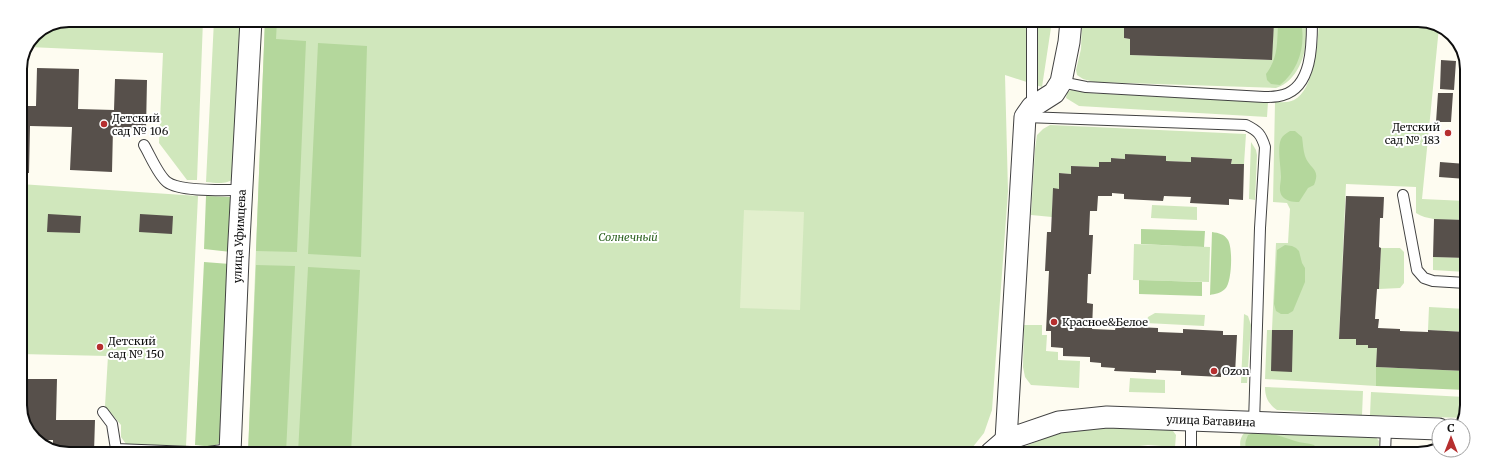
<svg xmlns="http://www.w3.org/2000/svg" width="1487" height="474" font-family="Merriweather,serif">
<rect width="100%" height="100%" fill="#fefcf1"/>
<path fill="#d0e7bc" d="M 69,20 L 203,20 L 197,180 L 187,180 L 159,143 L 163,53 L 29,47 L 35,34 Z
M 214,20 L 243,20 L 235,178 C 226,185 217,183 206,182 Z
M 265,20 L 1052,21 L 1042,87 L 1005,75 L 1008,191 L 992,410 L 984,433 L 968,453 L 248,453 Z
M 1082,21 L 1124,21 L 1124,38 L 1130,39 L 1130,55 L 1271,60 L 1274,23 L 1253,22 L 1305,22 C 1310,45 1301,80 1276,88 L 1094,82 L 1083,79 L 1077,75 L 1076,70 L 1081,49 Z
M 1319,22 L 1431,22 L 1439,27 L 1422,199 L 1466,201 L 1466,220 C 1450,219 1430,222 1416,213 L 1416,187 L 1346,184 L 1339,339 L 1356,339 L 1356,345 L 1368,345 L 1377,348 L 1376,386 L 1265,379 L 1267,330 L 1272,330 L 1276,243 L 1288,243 L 1290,209 L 1287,203 L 1273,202 L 1275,102 C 1281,102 1288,103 1294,100 C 1314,91 1318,41 1319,22 Z
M 1071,90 L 1087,93 L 1268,102 L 1267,117 L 1079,106 L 1066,98 L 1067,93 Z
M 1050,125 L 1246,134 L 1244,164 L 1231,164 L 1232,159 L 1191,157 L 1191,162 L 1166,161 L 1125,154 L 1125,159 L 1111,158 L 1111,162 L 1099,162 L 1099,167 L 1071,166 L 1071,174 L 1059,173 L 1059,189 L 1053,189 L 1052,217 L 1031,215 L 1035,149 L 1037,135 L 1043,129 Z
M 1251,142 L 1256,150 L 1257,155 L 1255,200 L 1249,199 Z
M 20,184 L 198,196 L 186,446 L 126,444 L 121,437 L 121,425 L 105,406 L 108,356 L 20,354 Z
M 1152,205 L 1197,207 L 1197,220 L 1151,218 Z
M 1134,244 L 1210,247 L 1209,282 L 1133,280 Z
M 1381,248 L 1400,248 L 1404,252 L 1404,283 L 1400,288 L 1379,289 Z
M 1433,257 L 1466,258 L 1466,272 L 1433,270 Z
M 1429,307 L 1466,309 L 1466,332 L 1428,330 Z
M 1155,313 L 1205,315 L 1204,326 L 1146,323 L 1148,317 Z
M 1244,314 L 1248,316 L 1251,325 L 1247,383 L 1241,383 Z
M 1024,325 L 1042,325 L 1042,335 L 1047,335 L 1046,351 L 1058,352 L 1058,360 L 1080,361 L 1079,388 L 1031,385 L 1025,377 L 1023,367 Z
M 1130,378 L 1165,380 L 1165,393 L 1129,392 Z
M 1265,387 L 1363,391 L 1362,415 L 1277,410 C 1269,404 1265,398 1265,387 Z
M 1371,392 L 1465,397 L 1465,418 L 1370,415 Z
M 1170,427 L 1176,435 L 1175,447 L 1148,445 L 1097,451 L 1090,454 L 1015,453 L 1019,449 L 1045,438 L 1079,428 Z
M 1247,431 L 1373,434 L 1379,441 L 1378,454 L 1242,454 C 1239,445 1239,436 1247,431 Z"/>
<path fill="#b4d79c" d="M 265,20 L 277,20 L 276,39 L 306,41 L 297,252 L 256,251 Z
M 1276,22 L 1301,22 C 1306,45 1299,70 1280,85 L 1271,84 L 1267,80 L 1266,74 C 1278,58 1277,44 1278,24 Z
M 318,43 L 367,46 L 361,257 L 308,254 Z
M 1290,131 L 1295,131 L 1302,137 C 1303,143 1303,150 1305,156 C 1310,170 1321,168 1314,185 L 1308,188 L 1299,202 C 1292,202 1286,201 1282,196 C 1278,190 1281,183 1281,177 C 1281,167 1277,148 1281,139 C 1283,135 1287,133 1290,131 Z
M 206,196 L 230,197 L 234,203 L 231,252 L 204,249 Z
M 1141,229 L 1205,231 L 1204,247 L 1141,244 Z
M 1212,232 C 1219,233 1224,234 1228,240 C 1233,248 1232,283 1225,289 C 1221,293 1215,294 1210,295 Z
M 1285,245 L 1292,246 L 1296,248 L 1299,251 L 1302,263 L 1305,268 L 1305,282 L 1293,311 L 1288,314 L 1281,314 L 1276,311 L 1274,304 L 1277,250 Z
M 204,262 L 230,264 L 221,442 C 214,448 204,446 195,445 Z
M 256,265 L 295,266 L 286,453 L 248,453 Z
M 308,267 L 360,270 L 351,453 L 298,453 Z
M 1139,280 L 1202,282 L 1202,296 L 1139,294 Z
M 1376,367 L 1465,371 L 1465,390 L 1376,386 Z
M 1256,432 C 1270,433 1281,436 1295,441 C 1301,443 1308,443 1314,445 L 1318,450 L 1318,454 L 1251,454 L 1248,453 C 1244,446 1245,442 1248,435 Z"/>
<path fill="#e2efcd" d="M 744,210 L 804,212 L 800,310 L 740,308 Z"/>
<path fill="#57504b" d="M 1124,21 L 1224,21 L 1223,24 L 1253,25 L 1253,22 L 1274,23 L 1272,60 L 1130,55 L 1130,39 L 1124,38 Z
M 1441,60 L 1456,61 L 1454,90 L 1440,89 Z
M 37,68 L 79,69 L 78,109 L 114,110 L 115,79 L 147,80 L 146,129 L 113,128 L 112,172 L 70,170 L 72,127 L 30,126 L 29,173 L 20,173 L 20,79 L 28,79 L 27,106 L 36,106 Z
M 1438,93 L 1453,93 L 1451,122 L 1436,122 Z
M 1125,154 L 1166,156 L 1166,161 L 1191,162 L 1191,157 L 1232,159 L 1231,164 L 1244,164 L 1243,200 L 1229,199 L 1229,205 L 1190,203 L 1191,197 L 1164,196 L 1163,201 L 1124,199 L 1124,194 L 1112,193 L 1112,196 L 1098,196 L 1097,211 L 1090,211 L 1089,235 L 1093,235 L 1091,274 L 1088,274 L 1087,303 L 1093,304 L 1092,329 L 1115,330 L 1116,326 L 1158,328 L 1158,332 L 1183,333 L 1183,329 L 1223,331 L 1223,335 L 1237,335 L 1235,374 L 1221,373 L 1221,377 L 1181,375 L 1181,371 L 1156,370 L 1156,373 L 1114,371 L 1115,368 L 1101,367 L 1101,363 L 1090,362 L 1090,357 L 1063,356 L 1063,348 L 1051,347 L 1051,331 L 1046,331 L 1049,271 L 1045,271 L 1047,232 L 1051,232 L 1053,188 L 1059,189 L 1059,173 L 1071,174 L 1071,166 L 1099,167 L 1099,162 L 1111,162 L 1111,158 L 1125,159 Z
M 1440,162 L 1466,164 L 1466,179 L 1439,177 Z
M 1346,196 L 1384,197 L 1383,218 L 1380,218 L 1379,247 L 1381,248 L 1379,289 L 1377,289 L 1376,303 L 1375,319 L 1379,319 L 1378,328 L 1400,329 L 1400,331 L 1428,332 L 1428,330 L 1466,332 L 1465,371 L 1376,367 L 1377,348 L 1368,348 L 1368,345 L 1356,345 L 1356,339 L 1339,339 Z
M 48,214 L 81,216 L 80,233 L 47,232 Z
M 140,214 L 173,216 L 172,234 L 139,232 Z
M 1434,219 L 1466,220 L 1466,258 L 1433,257 Z
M 1272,330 L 1293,330 L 1292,372 L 1271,371 Z
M 22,379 L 57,379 L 56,420 L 95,420 L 94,452 L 56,452 L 53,450 L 53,440 L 36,440 L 32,437 L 21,410 Z"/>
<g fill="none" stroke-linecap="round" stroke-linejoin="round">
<defs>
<path id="lane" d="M 1061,82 L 1086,87 L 1264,97 C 1270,97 1277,97 1283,95 C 1312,87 1312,45 1312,22
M 1032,107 L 1032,21
M 1025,117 L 1246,125 C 1258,131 1261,134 1265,147 L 1260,228 L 1254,423
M 144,145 C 150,155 158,175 167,182 C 180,192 224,190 242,190
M 1403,195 L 1417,270 L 1424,278 L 1433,281 L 1466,283
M 103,412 L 112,424 L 116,449
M 1191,420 L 1191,454
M 116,452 L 116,449 L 191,452
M 208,452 L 230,449
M 1385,454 L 1386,427"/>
<g id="street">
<path d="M 1006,440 L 1025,117 L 1032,107 L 1054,93 L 1061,82 L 1069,42 L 1071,21"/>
<path id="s1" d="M 230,452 L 238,259 L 251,20"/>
<path id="s2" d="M 991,453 L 1006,440 L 1059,422 L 1107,417 L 1439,429"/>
</g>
</defs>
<use href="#lane" stroke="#424242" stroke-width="12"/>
<use href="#street" stroke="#424242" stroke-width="23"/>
<use href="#lane" stroke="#fff" stroke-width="10"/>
<use href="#street" stroke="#fff" stroke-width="21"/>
</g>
<g fill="#b62f2f" stroke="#fff" stroke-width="1.5">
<circle cx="104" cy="124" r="4"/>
<circle cx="1448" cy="133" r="4"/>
<circle cx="1054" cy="322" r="4"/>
<circle cx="100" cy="347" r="4"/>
<circle cx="1214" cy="371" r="4"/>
</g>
<g text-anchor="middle" stroke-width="4" stroke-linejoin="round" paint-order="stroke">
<g font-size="11" fill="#0f0f0f" stroke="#fff" text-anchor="start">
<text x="112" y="122">Детский<tspan x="112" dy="13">сад № 106</tspan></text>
<text x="1440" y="131" text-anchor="end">Детский<tspan x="1440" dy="13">сад № 183</tspan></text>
<text x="1062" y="326">Красное&amp;Белое</text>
<text x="108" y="345">Детский<tspan x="108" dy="13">сад № 150</tspan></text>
<text x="1222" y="375">Ozon</text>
</g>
<g font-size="11" fill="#0f0f0f" stroke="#fff">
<text dy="4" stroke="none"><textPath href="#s1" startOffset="216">улица Уфимцева</textPath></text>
<text dy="4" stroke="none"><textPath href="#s2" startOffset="228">улица Батавина</textPath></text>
</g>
<g font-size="11" font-style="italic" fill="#2d6322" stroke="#fff">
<text x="628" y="241">Солнечный</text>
</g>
</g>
<path d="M0 0H1487V474H0ZM69 27H1418A42 42 0 0 1 1460 69V405A42 42 0 0 1 1418 447H69A42 42 0 0 1 27 405V69A42 42 0 0 1 69 27Z" fill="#fff" fill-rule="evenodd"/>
<path fill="none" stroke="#0f0f0f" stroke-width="2" d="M69 27H1418A42 42 0 0 1 1460 69V405A42 42 0 0 1 1418 447H69A42 42 0 0 1 27 405V69A42 42 0 0 1 69 27Z"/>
<g transform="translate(1451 438)"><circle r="19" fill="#ffffff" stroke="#9f9f9f"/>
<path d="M0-3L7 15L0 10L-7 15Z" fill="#b62f2f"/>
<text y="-6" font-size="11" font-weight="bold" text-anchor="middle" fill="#0f0f0f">С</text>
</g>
</svg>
